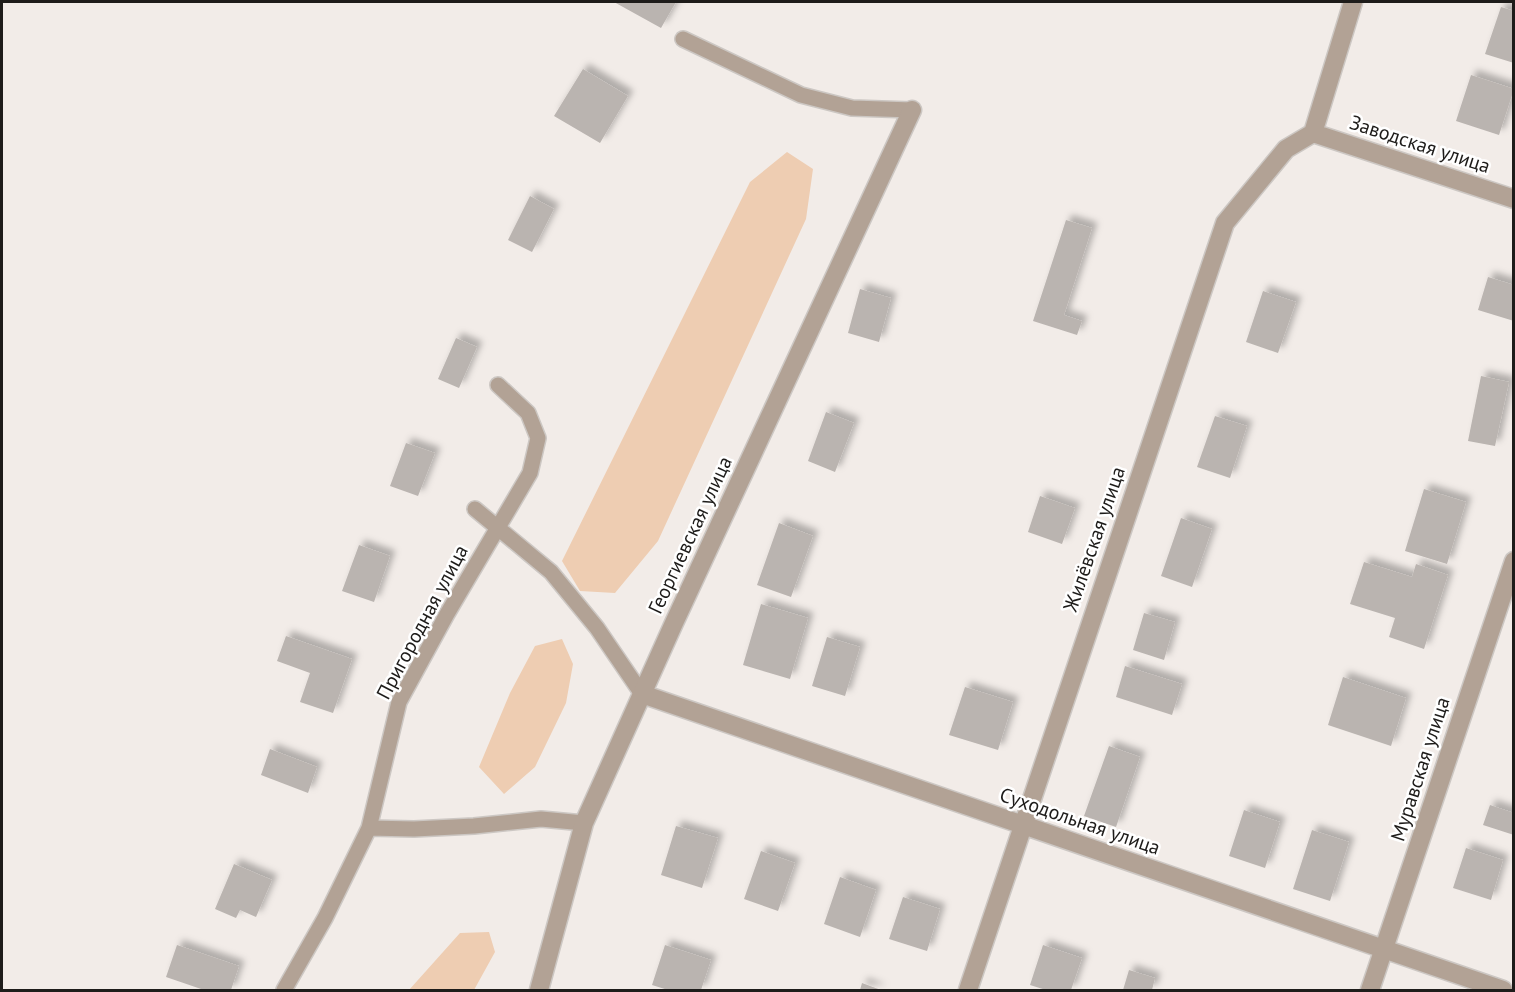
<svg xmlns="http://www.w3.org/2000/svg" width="1515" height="992" font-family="'PT Sans',sans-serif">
<defs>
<filter id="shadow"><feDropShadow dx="5.5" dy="-5.5" stdDeviation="3" flood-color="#0004"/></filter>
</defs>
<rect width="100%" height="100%" fill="#f2ece8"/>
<path fill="#eecdb2" d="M 787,152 L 813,169 L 806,219 L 658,541 L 615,593 L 580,591 L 562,561 L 750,182 Z
M 562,639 L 573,664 L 566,703 L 535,767 L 504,794 L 479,767 L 510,693 L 535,646 Z
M 489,932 L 495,952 L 474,990 L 409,990 L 460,933 Z"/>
<path fill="#bab4b0" filter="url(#shadow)" d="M 614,2 L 676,2 L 661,28 Z
M 1501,7 L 1514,11 L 1514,63 L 1485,54 Z
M 583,69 L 628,96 L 600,143 L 554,116 Z
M 1471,75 L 1514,89 L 1499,135 L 1456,121 Z
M 530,196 L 554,209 L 532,252 L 508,240 Z
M 1066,220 L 1092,228 L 1064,315 L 1082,321 L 1077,335 L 1033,321 Z
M 1488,277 L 1514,285 L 1514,321 L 1478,310 Z
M 860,289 L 891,298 L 879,342 L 848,333 Z
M 1263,291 L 1296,302 L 1278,353 L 1246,342 Z
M 456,338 L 477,347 L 459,388 L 438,379 Z
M 1481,376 L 1509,382 L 1495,446 L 1468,441 Z
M 826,412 L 854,423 L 835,472 L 808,461 Z
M 1215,416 L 1247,426 L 1230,478 L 1197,467 Z
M 406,443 L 435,453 L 418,496 L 390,486 Z
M 1424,489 L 1466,502 L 1447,564 L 1405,551 Z
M 1040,496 L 1075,508 L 1062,544 L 1028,532 Z
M 1181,518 L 1212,529 L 1192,587 L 1161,576 Z
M 779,523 L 813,536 L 791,597 L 757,585 Z
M 359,545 L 390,556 L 374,602 L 342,591 Z
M 1364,562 L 1412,577 L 1416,564 L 1448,575 L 1424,649 L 1389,637 L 1395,618 L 1350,604 Z
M 761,604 L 808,618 L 790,679 L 743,665 Z
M 1144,613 L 1175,622 L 1164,660 L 1133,650 Z
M 286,636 L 352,659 L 333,713 L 300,702 L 310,673 L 277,661 Z
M 827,637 L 860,647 L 845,696 L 812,686 Z
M 1125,666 L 1182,684 L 1172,715 L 1116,697 Z
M 1343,677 L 1406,698 L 1391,746 L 1328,725 Z
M 965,687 L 1013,702 L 998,750 L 949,735 Z
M 1109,746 L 1140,757 L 1116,827 L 1084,816 Z
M 270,749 L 317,767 L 308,793 L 261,775 Z
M 1490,805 L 1514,813 L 1514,835 L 1483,825 Z
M 1244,810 L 1280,822 L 1265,868 L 1229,856 Z
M 676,826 L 718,838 L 702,888 L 661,875 Z
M 1312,830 L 1349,842 L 1330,901 L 1293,889 Z
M 1466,848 L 1503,860 L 1491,900 L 1453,888 Z
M 761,851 L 795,863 L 778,911 L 744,899 Z
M 234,864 L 272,880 L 256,917 L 240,910 L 236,918 L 215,909 Z
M 840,877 L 876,890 L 860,937 L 824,924 Z
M 903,897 L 940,909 L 927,951 L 889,939 Z
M 177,945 L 239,966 L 231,990 L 204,990 L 166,977 Z
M 665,945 L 711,960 L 701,990 L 668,990 L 652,985 Z
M 1043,945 L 1082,958 L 1071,990 L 1046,990 L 1030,985 Z
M 1129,970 L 1155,978 L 1152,990 L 1123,990 Z
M 862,983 L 881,990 L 860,990 Z"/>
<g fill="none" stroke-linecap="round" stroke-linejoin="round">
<defs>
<path id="service" d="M 683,39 L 801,95 L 852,108 L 912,110
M 475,509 L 551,572 L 597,628 L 642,694
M 369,828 L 414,829 L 474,826 L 541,819 L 584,823
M 284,990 L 325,918 L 369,828 L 399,702 L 447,614 L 530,473 L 538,438 L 528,413 L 498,385"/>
<path id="minor" d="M 1313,133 L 1514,199
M 1313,133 L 1353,2
M 642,694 L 1503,990
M 539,990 L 584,823 L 674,623 L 912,110
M 968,990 L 1225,223 L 1286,149 L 1313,133
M 1370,990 L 1514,561"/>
</defs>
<use href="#service" stroke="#ccc7c3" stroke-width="18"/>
<use href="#minor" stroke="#ccc7c3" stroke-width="21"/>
<use href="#service" stroke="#b2a295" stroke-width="15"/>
<use href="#minor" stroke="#b2a295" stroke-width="18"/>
</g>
<g text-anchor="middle" stroke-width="5" stroke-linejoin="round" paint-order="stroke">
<g font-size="20" fill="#1e1c1a" stroke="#fff">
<text transform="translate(1420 144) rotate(18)" y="7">Заводская улица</text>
<text transform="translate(690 535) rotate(-65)" y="7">Георгиевская улица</text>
<text transform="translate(1094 539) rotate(-71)" y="7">Жилёвская улица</text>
<text transform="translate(422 622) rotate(-62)" y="7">Пригородная улица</text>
<text transform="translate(1420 769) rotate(-72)" y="7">Муравская улица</text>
<text transform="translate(1080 821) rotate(19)" y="7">Суходольная улица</text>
</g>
</g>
<rect width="1515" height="992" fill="none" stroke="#1e1c1a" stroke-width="6"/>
</svg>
